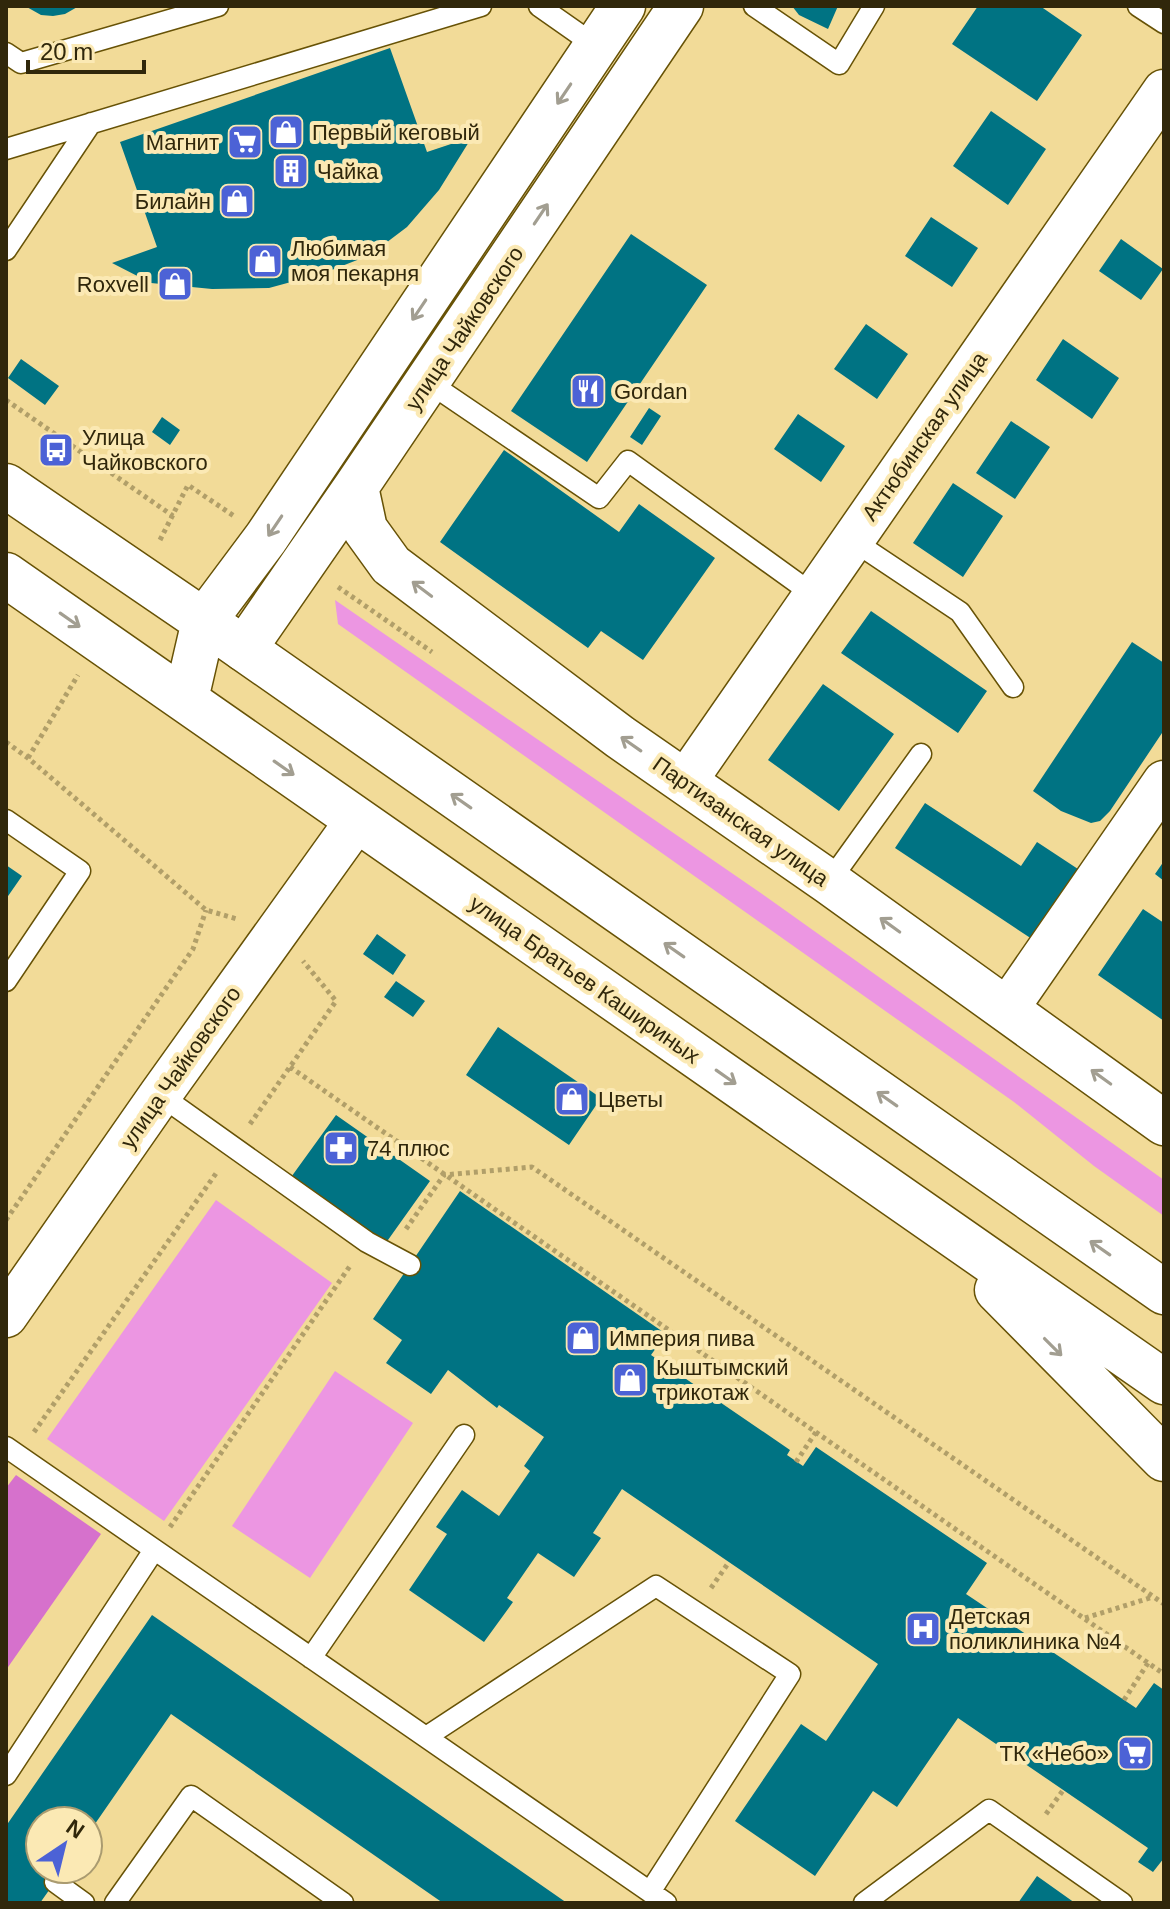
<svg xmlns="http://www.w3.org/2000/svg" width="1170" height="1909" font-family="Helvetica,sans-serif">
<rect width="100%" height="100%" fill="#f2db98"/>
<path fill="#ec96e2" d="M 335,600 L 765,896 L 1164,1180 L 1164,1216 L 1094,1166 L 1014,1102 L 338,624 Z
M 216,1200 L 332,1283 L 164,1521 L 47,1439 Z
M 335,1371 L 413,1423 L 310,1578 L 232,1526 Z"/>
<path fill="#d671cc" d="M 16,1475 L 101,1534 L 6,1670 L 6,1488 Z"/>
<path fill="#007383" d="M 25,6 L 79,6 L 65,14 L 53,16 L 41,15 Z
M 792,6 L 838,6 L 828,29 L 799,15 Z
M 978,6 L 1040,6 L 1082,35 L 1037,101 L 952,44 Z
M 390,48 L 427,152 L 472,137 L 439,190 L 407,227 L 370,255 L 324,273 L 269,288 L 212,289 L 151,283 L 112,263 L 157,247 L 120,142 Z
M 991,111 L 1046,149 L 1008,205 L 953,166 Z
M 931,217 L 978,248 L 952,287 L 905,256 Z
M 631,234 L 707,285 L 587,462 L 511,411 Z
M 1121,239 L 1163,269 L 1141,300 L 1099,271 Z
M 866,324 L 908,354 L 877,399 L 834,369 Z
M 1063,339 L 1119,378 L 1092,419 L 1036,380 Z
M 21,359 L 59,386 L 45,405 L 8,378 Z
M 649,408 L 661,416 L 642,445 L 630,437 Z
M 798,414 L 845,446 L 821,482 L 774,449 Z
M 162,417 L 180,430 L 170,445 L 152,432 Z
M 1011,421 L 1050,447 L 1015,499 L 976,473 Z
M 504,450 L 619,532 L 639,504 L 715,558 L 643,660 L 601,631 L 588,648 L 440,542 Z
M 953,483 L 1003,516 L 963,577 L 913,543 Z
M 871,611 L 987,691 L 958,733 L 841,653 Z
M 1132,642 L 1164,663 L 1164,730 L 1110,811 L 1100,821 L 1091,823 L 1061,811 L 1033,791 Z
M 823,684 L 894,734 L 839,811 L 768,760 Z
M 925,803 L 1021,866 L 1037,842 L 1081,871 L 1035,941 L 895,848 Z
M 1164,861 L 1164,881 L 1155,874 Z
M 6,865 L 22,876 L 6,899 Z
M 1143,909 L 1164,923 L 1164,1021 L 1098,975 Z
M 377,934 L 406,955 L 393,975 L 363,954 Z
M 396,981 L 425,1001 L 413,1017 L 384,997 Z
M 498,1027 L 601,1098 L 569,1145 L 466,1075 Z
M 336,1115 L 430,1181 L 383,1247 L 289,1180 Z
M 460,1191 L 666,1334 L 651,1355 L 790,1450 L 787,1455 L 803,1466 L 816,1447 L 987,1563 L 966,1594 L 1136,1708 L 1154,1683 L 1164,1690 L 1164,1858 L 1153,1872 L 1138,1862 L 1148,1848 L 958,1718 L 897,1807 L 873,1791 L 815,1876 L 735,1821 L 801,1724 L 826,1741 L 878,1664 L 622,1489 L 593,1533 L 601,1538 L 574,1577 L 538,1553 L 507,1598 L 513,1602 L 484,1642 L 409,1590 L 447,1534 L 436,1527 L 462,1490 L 499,1516 L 530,1471 L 524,1466 L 544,1437 L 499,1405 L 497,1408 L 448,1370 L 431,1394 L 386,1363 L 402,1340 L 373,1319 Z
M 152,1615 L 567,1903 L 443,1903 L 171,1714 L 88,1834 L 88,1821 L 40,1821 L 40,1869 L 64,1869 L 40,1903 L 6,1903 L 6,1826 Z
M 1037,1876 L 1075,1903 L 1018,1903 Z"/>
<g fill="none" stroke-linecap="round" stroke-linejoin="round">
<defs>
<path id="lane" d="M 539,6 L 596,46
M 754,6 L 839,64 L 874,6
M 1138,6 L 1164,23
M 6,53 L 21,63 L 218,6
M 6,149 L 481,6
M 6,250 L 91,123
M 428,382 L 599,498 L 628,461 L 814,595
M 852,540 L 960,612 L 1013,687
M 6,820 L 80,871 L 6,981
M 829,882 L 921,754
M 160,1095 L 367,1242 L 410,1265
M 6,1447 L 666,1903
M 311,1658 L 464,1435
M 426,1737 L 656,1586 L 790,1674 L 650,1892
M 6,1775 L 154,1550
M 55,1882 L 84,1903
M 115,1903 L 191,1796 L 343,1903
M 864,1903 L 989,1810 L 1122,1903"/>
<path id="street" d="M 685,782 L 1164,91
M 1007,1009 L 1164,782
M 6,1316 L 160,1095 L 357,820"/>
<path id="secondary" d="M 356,487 L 365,529 L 391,565 L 620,737 L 829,882 L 1164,1123
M 204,621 L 266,538 L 623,6
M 244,649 L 356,487 L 681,6"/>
<path id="primary" d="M 6,486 L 204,621 L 1164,1292
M 6,575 L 1164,1382
M 186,699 L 204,621
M 997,1290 L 1164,1459"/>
</defs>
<use href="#lane" stroke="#675206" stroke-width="23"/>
<use href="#street" stroke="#675206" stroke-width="45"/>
<use href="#secondary" stroke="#675206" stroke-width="47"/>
<use href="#primary" stroke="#675206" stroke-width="47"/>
<path stroke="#b19f69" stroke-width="5" stroke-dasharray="4 4" stroke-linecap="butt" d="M 6,400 L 173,516
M 160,540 L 188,485 L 234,516
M 338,587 L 432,652
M 6,742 L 28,758 L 206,910 L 237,919
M 28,758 L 78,675
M 290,1067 L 1164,1674
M 250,1124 L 336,1001 L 303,961
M 6,1220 L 193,949 L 206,910
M 406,1229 L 444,1175 L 532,1167 L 1164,1604
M 34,1432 L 217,1172
M 796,1462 L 816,1432
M 170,1527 L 350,1266
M 711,1588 L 729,1562
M 1085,1618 L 1153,1597
M 1124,1700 L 1148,1663
M 1046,1814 L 1064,1789"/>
<use href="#lane" stroke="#fff" stroke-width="20"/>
<use href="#street" stroke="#fff" stroke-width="42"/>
<use href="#secondary" stroke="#fff" stroke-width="44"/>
<use href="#primary" stroke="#fff" stroke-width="44"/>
</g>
<defs><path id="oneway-shaft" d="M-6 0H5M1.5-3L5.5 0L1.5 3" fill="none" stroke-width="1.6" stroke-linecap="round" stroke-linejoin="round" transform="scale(2)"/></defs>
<g stroke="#a29e91">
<use href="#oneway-shaft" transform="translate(564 94) rotate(124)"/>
<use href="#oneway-shaft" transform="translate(541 214) rotate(-56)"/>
<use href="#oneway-shaft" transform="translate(419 310) rotate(124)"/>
<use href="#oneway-shaft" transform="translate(275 526) rotate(124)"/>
<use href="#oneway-shaft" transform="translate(422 589) rotate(-143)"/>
<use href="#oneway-shaft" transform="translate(70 620) rotate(35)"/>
<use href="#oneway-shaft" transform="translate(631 744) rotate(-145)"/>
<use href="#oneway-shaft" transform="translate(284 768) rotate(35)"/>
<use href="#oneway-shaft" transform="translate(461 801) rotate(-145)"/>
<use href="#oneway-shaft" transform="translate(890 925) rotate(-144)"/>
<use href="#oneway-shaft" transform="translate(674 950) rotate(-145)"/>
<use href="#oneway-shaft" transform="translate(726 1077) rotate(35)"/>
<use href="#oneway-shaft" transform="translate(1101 1077) rotate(-144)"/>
<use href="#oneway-shaft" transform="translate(887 1099) rotate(-145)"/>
<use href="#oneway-shaft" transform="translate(1100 1248) rotate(-145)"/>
<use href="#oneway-shaft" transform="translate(1053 1347) rotate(45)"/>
</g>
<defs>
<symbol id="shop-square" viewBox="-11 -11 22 22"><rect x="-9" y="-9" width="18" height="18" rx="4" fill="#4c62d6" stroke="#fbe9b4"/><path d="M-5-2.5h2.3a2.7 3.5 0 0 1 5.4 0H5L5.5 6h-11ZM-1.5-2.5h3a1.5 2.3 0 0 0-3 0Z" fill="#fff"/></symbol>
<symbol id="supermarket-square" viewBox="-11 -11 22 22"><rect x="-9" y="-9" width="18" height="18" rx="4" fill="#4c62d6" stroke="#fbe9b4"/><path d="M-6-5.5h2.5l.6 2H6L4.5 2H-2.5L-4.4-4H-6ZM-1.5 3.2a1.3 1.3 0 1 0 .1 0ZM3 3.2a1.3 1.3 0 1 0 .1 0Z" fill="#fff"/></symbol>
<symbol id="building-square" viewBox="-11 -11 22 22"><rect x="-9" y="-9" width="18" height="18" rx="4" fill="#4c62d6" stroke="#fbe9b4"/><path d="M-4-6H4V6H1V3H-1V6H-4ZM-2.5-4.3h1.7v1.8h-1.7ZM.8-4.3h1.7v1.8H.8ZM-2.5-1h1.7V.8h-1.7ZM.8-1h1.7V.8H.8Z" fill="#fff"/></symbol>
<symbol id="restaurant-square" viewBox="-11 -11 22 22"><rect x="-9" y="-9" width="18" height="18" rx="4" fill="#4c62d6" stroke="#fbe9b4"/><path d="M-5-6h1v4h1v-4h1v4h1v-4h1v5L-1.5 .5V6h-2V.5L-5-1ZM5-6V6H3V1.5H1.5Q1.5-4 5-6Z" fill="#fff"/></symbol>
<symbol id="bus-square" viewBox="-11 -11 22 22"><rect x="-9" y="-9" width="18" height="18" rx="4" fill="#4c62d6" stroke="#fbe9b4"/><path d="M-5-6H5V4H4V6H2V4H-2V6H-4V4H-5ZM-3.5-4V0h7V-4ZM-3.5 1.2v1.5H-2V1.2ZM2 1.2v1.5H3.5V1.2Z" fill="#fff"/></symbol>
<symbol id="pharmacy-square" viewBox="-11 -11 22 22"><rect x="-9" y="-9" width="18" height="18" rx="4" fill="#4c62d6" stroke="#fbe9b4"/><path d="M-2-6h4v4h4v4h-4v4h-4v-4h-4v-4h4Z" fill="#fff"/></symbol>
<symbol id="hospital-square" viewBox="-11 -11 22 22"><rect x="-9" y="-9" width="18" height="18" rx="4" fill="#4c62d6" stroke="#fbe9b4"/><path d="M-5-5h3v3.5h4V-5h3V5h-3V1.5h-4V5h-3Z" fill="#fff"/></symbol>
</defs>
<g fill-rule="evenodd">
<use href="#shop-square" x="266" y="112" width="40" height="40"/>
<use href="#supermarket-square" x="225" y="122" width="40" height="40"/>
<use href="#building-square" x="271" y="151" width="40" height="40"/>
<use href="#shop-square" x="217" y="181" width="40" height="40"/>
<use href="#shop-square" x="245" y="241" width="40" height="40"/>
<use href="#shop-square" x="155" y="264" width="40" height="40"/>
<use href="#restaurant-square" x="568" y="371" width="40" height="40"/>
<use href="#bus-square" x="36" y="430" width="40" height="40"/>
<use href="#shop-square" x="552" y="1079" width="40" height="40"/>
<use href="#pharmacy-square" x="321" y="1128" width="40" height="40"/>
<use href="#shop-square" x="563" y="1318" width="40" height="40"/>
<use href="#shop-square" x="610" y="1360" width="40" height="40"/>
<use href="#hospital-square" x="903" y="1609" width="40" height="40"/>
<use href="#supermarket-square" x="1115" y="1733" width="40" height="40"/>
</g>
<g text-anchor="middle" stroke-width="8" stroke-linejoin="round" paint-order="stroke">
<g font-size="22" fill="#30270b" stroke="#fbe9b4" text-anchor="start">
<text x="312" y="140">Первый кеговый</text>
<text x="219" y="150" text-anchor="end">Магнит</text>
<text x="317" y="179">Чайка</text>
<text x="211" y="209" text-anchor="end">Билайн</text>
<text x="291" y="256">Любимая<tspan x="291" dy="25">моя пекарня</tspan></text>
<text x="149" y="292" text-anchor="end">Roxvell</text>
<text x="614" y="399">Gordan</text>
<text x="82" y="445">Улица<tspan x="82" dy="25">Чайковского</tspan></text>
<text x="598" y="1107">Цветы</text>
<text x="367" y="1156">74 плюс</text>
<text x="609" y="1346">Империя пива</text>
<text x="656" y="1375">Кыштымский<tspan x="656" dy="25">трикотаж</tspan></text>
<text x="949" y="1624">Детская<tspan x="949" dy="25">поликлиника №4</tspan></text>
<text x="1109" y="1761" text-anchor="end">ТК «Небо»</text>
</g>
<g font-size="22" fill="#30270b" stroke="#fbe9b4">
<text transform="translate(464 328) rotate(-56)" y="8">улица Чайковского</text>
<text transform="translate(924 436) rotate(-55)" y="8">Актюбинская улица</text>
<text transform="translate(741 821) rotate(35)" y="8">Партизанская улица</text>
<text transform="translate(585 979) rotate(35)" y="8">улица Братьев Кашириных</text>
<text transform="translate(180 1067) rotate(-55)" y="8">улица Чайковского</text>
</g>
</g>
<rect width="1170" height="1909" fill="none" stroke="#30270b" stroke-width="16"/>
<g transform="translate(64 1845) rotate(35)"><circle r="38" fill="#fbe9b4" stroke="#aa9b70" stroke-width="2"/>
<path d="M0-6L14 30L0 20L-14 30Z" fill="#4c62d6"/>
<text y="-12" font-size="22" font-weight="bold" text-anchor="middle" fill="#30270b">N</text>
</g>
<path d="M28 60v12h116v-12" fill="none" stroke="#30270b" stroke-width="4"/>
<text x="40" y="60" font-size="24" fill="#30270b" stroke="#fbe9b4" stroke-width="6" paint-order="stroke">20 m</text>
</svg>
